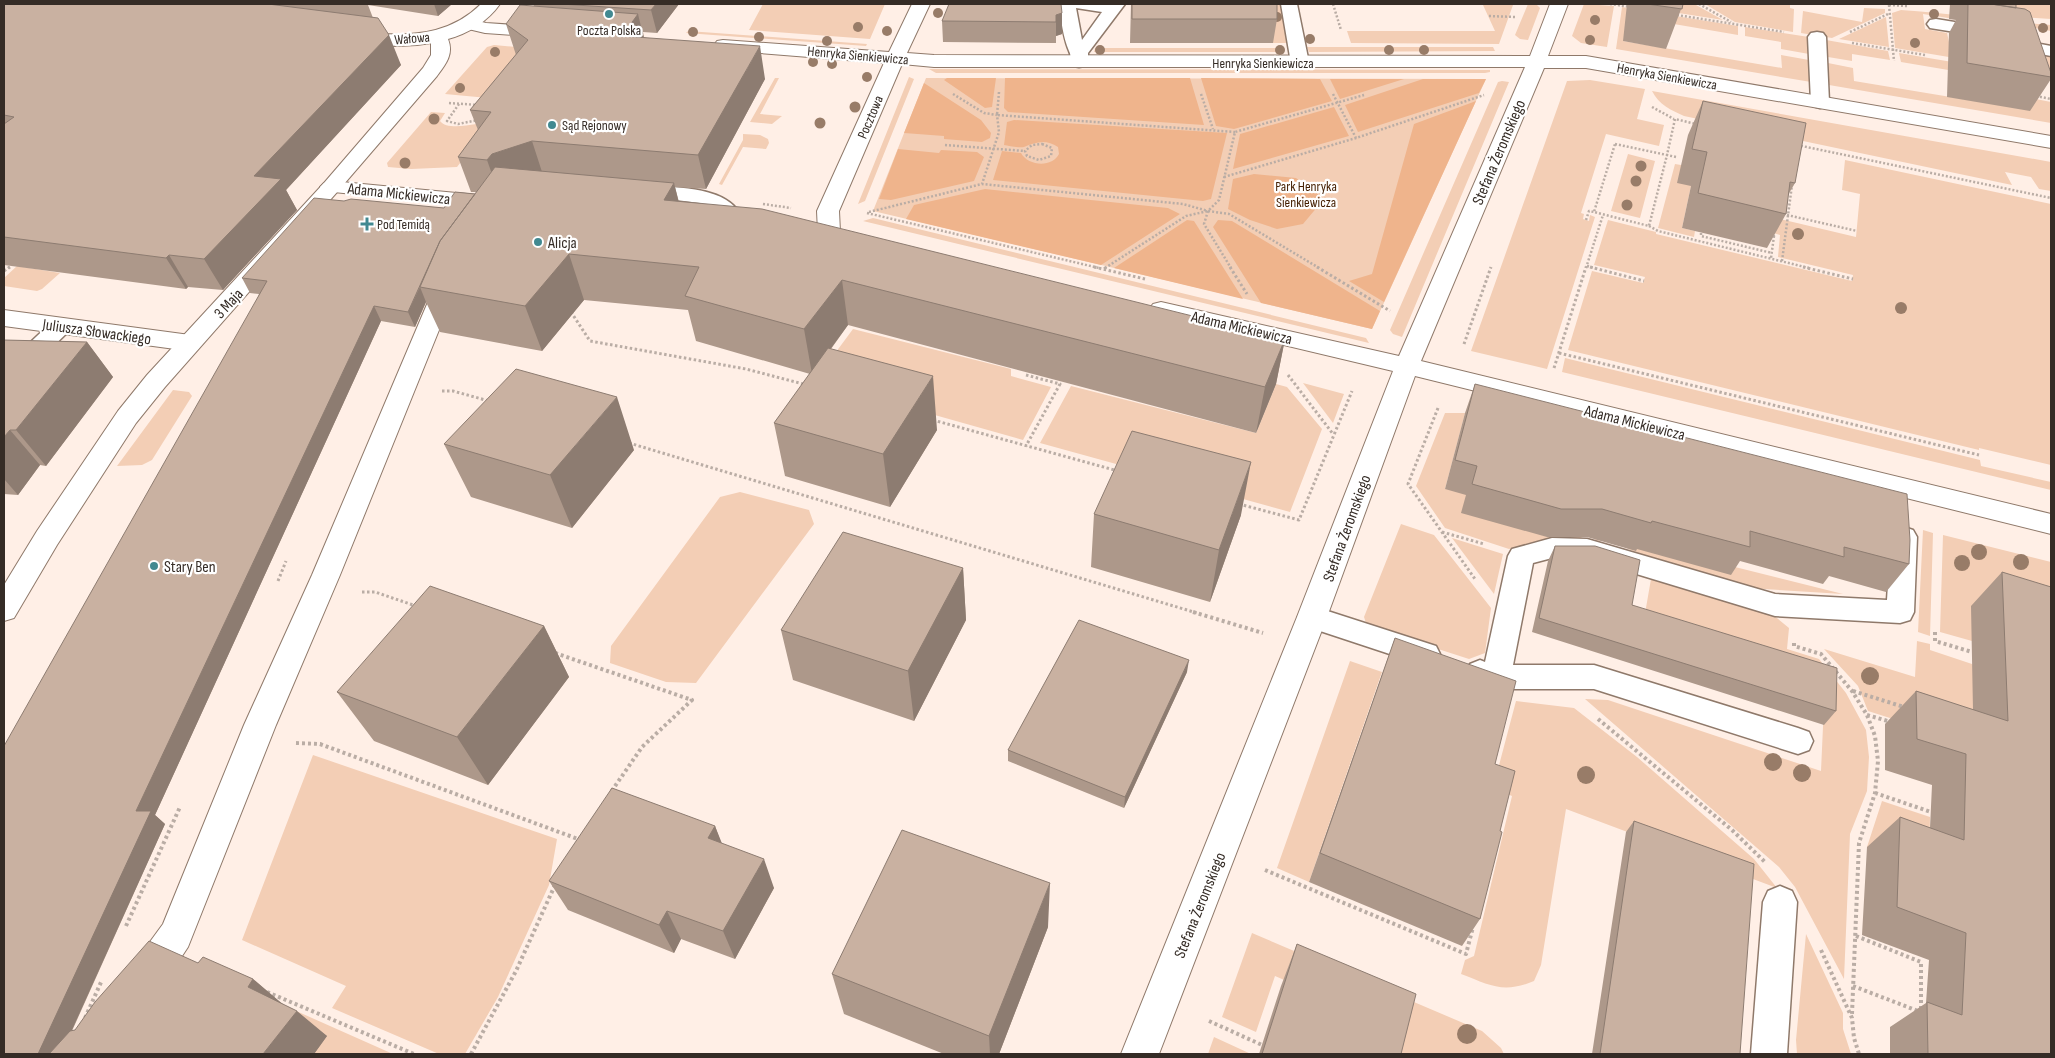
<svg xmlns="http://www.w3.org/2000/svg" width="2055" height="1058" font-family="'Sofia Sans Condensed',sans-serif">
<rect width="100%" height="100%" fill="#ffefe6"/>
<path fill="#f3ceb5" d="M 763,4 L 885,4 L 870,39 L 749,30 Z
M 1242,4 L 1282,4 L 1287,43 L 1253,43 Z
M 1528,4 L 1536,4 L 1540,8 L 1528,40 L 1520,39 L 1515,35 Z
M 1584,4 L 1614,6 L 1607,47 L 1581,43 L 1572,36 Z
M 1621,4 L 1690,4 L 1696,5 L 1723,20 Z
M 1705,4 L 1790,4 L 1790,8 L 1794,9 L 1793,32 L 1735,22 Z
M 2004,4 L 2051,4 L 2051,19 L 2004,16 Z
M 1483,5 L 1513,5 L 1499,44 L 1351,43 L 1347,31 L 1495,31 Z
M 1622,7 L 1662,14 L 1623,41 L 1782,68 L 1781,55 L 1809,60 L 1811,82 L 1616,49 Z
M 1864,8 L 1885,9 L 1885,13 L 1832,38 L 1801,33 L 1803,11 L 1862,22 Z
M 1901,10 C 1951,13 2001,22 2051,25 L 2051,31 L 2029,27 L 2024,30 L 1923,14 L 1925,29 L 1947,33 L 1949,42 L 2051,55 L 2051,74 L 1895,48 L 1892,13 Z
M 1669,15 L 1738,26 L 1738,35 L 1668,23 Z
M 1886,17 L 1889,47 L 1839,39 Z
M 1745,27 L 1809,37 L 1809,54 L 1781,49 L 1781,42 L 1745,36 Z
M 688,31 L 867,44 L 866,46 L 686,33 Z
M 1826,40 L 1888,51 L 1890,60 L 1852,54 L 1852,61 L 1828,57 Z
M 494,45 L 562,51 L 488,98 L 445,94 L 487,47 Z
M 1307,47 L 1493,47 L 1495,51 L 1309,52 Z
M 1095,48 L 1284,48 L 1284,52 L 1094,52 Z
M 1899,53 L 1970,65 L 1972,74 L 1901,62 Z
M 1828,63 L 1853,68 L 1854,81 L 2029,110 L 2026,97 L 2051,102 L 2051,123 L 1829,85 Z
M 929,69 L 1490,70 L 1490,72 L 1485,73 L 936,73 Z
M 909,77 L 914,79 L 865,201 L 858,204 Z
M 775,78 L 779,78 L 760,114 L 782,116 L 772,124 L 750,122 Z
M 926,78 L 1486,79 L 1372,329 L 873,211 Z
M 1590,80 L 1645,89 L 1637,119 L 1664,125 L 1659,146 L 1606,134 L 1581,213 L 1584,214 L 1583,219 L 1589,221 L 1590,215 L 1595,217 L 1547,369 L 1471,351 L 1567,81 Z
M 1502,81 L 1509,82 L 1402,337 L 1393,334 L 1390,330 L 1498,82 Z
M 1652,91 L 2051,162 L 2051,191 L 2039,189 L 2031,177 L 2005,172 L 2012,185 L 1684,116 C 1671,110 1659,105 1652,91 Z
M 431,112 L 445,113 L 440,121 C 448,132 481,123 493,120 L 457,167 L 411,169 L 388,167 L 387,163 Z
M 743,134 L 760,135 L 768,139 L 769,143 L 766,149 L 743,147 L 722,185 L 719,184 L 743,140 Z
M 1628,154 L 1655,161 L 1640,218 L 1611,211 Z
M 1845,160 L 2051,204 L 2051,465 L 1979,448 L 1979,450 L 1568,350 L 1592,271 L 1643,283 L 1645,277 L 1594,265 L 1608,220 L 1656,232 L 1656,234 L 1852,281 L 1853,275 L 1778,257 L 1780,235 L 1770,232 L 1772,217 L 1856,237 L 1860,194 L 1842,190 Z
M 1675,164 L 1681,165 L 1691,186 L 1682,228 L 1695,231 L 1694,237 L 1658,228 Z
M 873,218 L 1366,338 L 1369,343 L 863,221 Z
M 17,266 L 60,273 L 42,289 L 37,291 L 4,286 L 4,278 Z
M 853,329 L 1011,369 L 1011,376 L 1051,387 L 1023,440 L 839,388 L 819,375 Z
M 1565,358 L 1980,460 L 1981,466 L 2051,482 L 2051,490 L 1562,372 Z
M 1303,383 L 1344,394 L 1333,423 Z
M 1276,384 L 1287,387 L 1322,429 L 1290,512 L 1040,443 L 1071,386 L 1256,433 Z
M 173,390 L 189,392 L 192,396 L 152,460 L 142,465 L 117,466 Z
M 1445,413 L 1465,413 L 1445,489 L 1588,495 L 1581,541 L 1538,541 L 1509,549 L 1445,528 L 1416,486 Z
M 740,492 L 809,510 L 814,524 L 696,683 L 666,682 L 610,663 L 611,646 L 720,497 Z
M 1601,499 L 1731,566 L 1843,594 L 1748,588 L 1643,556 L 1610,540 L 1595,541 Z
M 1401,524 L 1434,535 L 1491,608 L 1485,653 L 1469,659 L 1367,626 L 1364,617 Z
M 1923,530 L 1933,533 L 1930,636 L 1918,632 Z
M 1943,535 L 2051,562 L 2051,631 L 1972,641 L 1940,632 Z
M 1452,538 L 1503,554 L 1494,594 Z
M 1651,579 L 1772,614 L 1789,628 L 1787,649 L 1819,659 L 1846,693 L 1866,730 L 1869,757 L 1867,791 L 1850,834 L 1844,979 L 1795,887 L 1779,867 L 1585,699 L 1608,700 L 1821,771 L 1825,682 L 1643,625 Z
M 1917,641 L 1930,644 L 1930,650 L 1972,664 L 2022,760 L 1868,711 L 1858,686 L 1824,649 L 1915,677 Z
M 1350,661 L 1382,672 L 1309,882 L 1277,868 Z
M 1516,701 L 1574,708 L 1637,757 L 1754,859 L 1777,888 L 1566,809 L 1541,965 L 1534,981 C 1503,994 1490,985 1461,974 L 1465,960 L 1474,956 L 1512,796 L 1493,788 Z
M 313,755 L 557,839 L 549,885 L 498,997 L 465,1054 L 439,1054 L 332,1008 L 346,986 L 242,940 Z
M 1882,801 L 1930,817 L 1929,861 L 1867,847 Z
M 1252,933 L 1482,1031 L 1501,1048 L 1504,1054 L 1397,1054 L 1402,1031 L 1275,976 L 1256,1032 L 1222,1017 Z
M 1806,934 L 1843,1013 L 1843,1029 L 1851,1054 L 1797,1054 L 1796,1040 Z
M 285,1006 L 393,1054 L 314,1054 Z
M 1214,1037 L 1251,1054 L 1208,1054 Z"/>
<path fill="#efb48c" d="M 947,78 L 996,78 L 992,107 L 985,108 L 944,80 Z
M 1005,78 L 1190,78 L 1204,125 L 1008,112 L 1004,108 Z
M 1201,78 L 1320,79 L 1332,101 L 1234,129 L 1216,126 Z
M 1330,79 L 1404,79 L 1340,99 Z
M 1423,79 L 1486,79 L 1479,93 L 1358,132 L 1345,105 Z
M 924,83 L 981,120 L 991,133 L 990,138 L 982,142 L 944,139 L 944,136 L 904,133 Z
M 1476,101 L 1384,302 L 1349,281 L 1372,274 L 1414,124 Z
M 1334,107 L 1349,136 L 1233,169 L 1240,134 Z
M 1014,120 L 1227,133 L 1211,199 L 1203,201 L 993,180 L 1002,151 L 1021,153 C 1028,166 1052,168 1059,154 L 1058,147 C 1046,139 1036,142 1024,147 C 1019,148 1009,146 1004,145 L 1007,122 Z
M 898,149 L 939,153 L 941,150 L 977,152 L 984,157 L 974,181 L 891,200 L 879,199 Z
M 1254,174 L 1296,178 L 1324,199 L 1303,224 L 1277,229 L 1250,220 L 1228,209 L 1233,179 Z
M 985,189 L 1168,208 L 1180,214 L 1101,265 L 906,219 L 914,205 Z
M 1187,220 L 1194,221 L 1243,299 L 1114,268 Z
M 1218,220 L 1232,221 L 1380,311 L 1372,329 L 1261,303 L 1213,227 Z"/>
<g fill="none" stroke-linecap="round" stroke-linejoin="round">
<defs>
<path id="service" d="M 1059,4 L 1125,4 L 1088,53 L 1088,62 L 1085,66 L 1079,67 L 1073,66 C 1069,61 1072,56 1069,51 C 1063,37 1061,20 1059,4 ZM 1076,8 L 1102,12 L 1082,40 Z
M 1281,4 L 1297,4 L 1309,63 L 1306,67 L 1300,68 L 1294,67 L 1291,63 Z
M 1936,19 L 2010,31 L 2035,43 L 2051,46 L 2051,56 L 2024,51 L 2005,40 L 1930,28 L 1927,24 L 1930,20 Z
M 1817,32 L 1823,33 L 1826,37 L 1829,102 L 1827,106 L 1820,108 L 1813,106 L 1811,102 L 1808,37 L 1811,33 Z
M 643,185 C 672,188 721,185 739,212 L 731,228 L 724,230 L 717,228 L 714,224 L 718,214 L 700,203 L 636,195 L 633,191 L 636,187 Z
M 61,319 L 69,321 L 72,326 L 69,331 L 12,386 L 4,388 L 4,367 L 53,321 Z
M 1904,527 L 1913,530 L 1917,537 L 1914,612 L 1910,620 L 1900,623 L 1775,616 L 1587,559 L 1552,558 L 1533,563 L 1513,665 L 1594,665 L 1798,728 L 1809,732 L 1813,741 L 1809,750 L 1798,754 L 1594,689 L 1496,689 L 1470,680 L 1466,672 L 1470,664 L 1480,660 L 1485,662 L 1508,556 L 1512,549 L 1552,538 L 1587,539 L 1775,594 L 1887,600 L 1891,537 L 1895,530 Z
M 1312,606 L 1436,646 L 1440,654 L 1436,662 L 1426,666 L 1302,625 L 1298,617 L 1302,609 Z
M 1780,886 L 1792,891 L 1797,902 L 1787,1054 L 1751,1054 L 1763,902 L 1768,891 Z"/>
<path id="minor" d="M 912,4 L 930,4 L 907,53 L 934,55 L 1530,56 L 1550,4 L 1568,4 L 1548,56 L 1586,56 L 2051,136 L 2051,148 L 1586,68 L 1544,68 L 1421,361 L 2051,514 L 2051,534 L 1415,376 L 1327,617 L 1159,1054 L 1121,1054 L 1297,617 L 1393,371 L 1161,316 L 1153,314 L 1149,309 L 1153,304 L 1161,302 L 1399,356 L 1525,67 L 934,67 L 902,64 L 839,211 L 840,232 L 837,237 L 829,239 L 821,237 L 818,232 L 817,211 L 884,63 L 723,50 L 717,49 L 714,45 L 717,41 L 723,40 L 889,52 Z
M 470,19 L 486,23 L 545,27 L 551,28 L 554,32 L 551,36 L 545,37 L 485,33 L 464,28 L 461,24 L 464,20 Z
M 331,181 L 488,196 L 496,197 L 499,202 L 496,207 L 488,208 L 324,191 L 320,187 L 324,183 Z
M 447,276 L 455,278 L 458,283 L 340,575 L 276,725 L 188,947 L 159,991 L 146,996 L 133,991 L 128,978 L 133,965 L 163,924 L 244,725 L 312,575 L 436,283 L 439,278 Z
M 4,310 L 190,335 L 198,337 L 202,343 L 198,349 L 190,351 L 4,326 Z"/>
<path id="tertiary" d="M 481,4 L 500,4 C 488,21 468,34 448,39 C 454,54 446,64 437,76 L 338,191 L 165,387 L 136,423 L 57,545 L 14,618 L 4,621 L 4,585 L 37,531 L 118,411 L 147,375 L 324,183 L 423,68 L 431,55 L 431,43 C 405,48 374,46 348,40 L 345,36 L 348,32 C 359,29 371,33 382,34 C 420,36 454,31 481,4 Z"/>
</defs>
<use href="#service" stroke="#8f796a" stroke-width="3"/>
<use href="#minor" stroke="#8f796a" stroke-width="2"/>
<use href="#tertiary" stroke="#8f796a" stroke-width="2"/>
<path stroke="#baada5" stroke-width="2.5" stroke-dasharray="2 2" stroke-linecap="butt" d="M 1333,4 L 1341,30
M 1610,4 L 1631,7
M 1699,4 L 1731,22
M 1889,5 L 1907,6
M 1889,5 L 1894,61
M 1677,15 L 1784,32
M 1489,16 L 1515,17
M 1850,32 L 1888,14
M 1852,43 L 1925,55
M 999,92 L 997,115 L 1235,132
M 953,94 L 984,113 L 997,115 L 999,132 L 982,184
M 1201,94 L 1213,129
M 1333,94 L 1356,138
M 2036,96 L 2051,99
M 449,103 L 478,105
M 459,104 L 447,121 L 458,124 L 478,120
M 1652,107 L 1674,119
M 1042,144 L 1052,148 L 1051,156 L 1039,160 L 1027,156 L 1025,151 L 1032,145 Z
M 1615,144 L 1667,155 L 1649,226 L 1594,212 Z
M 945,145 L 1025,151
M 1797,145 L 2051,198
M 1676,157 L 1667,155 L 1675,119 L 1696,124
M 1224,177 L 1356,138 L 1484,95
M 763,204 L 791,208
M 1208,211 L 1204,224 L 1231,268
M 869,212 L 982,184 L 1183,204 L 1208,211
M 867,213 L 1099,268
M 1787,215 L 1857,231
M 1586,220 L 1589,211 L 1594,212
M 1649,226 L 1658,231 L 1809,268
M 1701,233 L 1701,236 L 1772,253
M 1770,235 L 1774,236 L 1771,258
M 1782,261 L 1792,185
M 1587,266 L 1595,268
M 8,268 L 11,266
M 1105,268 L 1186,216 L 1208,211
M 1319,268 L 1229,214 L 1208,211 L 1219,200 L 1235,132 L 1364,95
M 1586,268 L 1603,215"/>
<path stroke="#baada5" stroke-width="3" stroke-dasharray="2.5 2.5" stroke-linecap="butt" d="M 1094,267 L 1145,279
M 1230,267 L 1247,294
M 1317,267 L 1390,311
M 1590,267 L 1644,281
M 1803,267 L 1853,279
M 1104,269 L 1107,267
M 4,271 L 10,267
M 571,312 L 590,341 L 746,369 L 807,385
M 1464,344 L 1491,267
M 1559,353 L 1979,455
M 1554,368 L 1586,267
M 1026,375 L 1060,384 L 1026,446
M 1288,375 L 1333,434
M 442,391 L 453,391 L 489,401
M 1438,408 L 1408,484 L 1475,579
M 933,420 L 1118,471
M 629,443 L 1197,613
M 1239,504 L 1299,520 L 1352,391
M 1442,532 L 1484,544
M 278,581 L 286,561
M 362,592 L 375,592 L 416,606"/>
<path stroke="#baada5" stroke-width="4" stroke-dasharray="3 3" stroke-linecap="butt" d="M 1193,612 L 1263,633
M 1935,632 L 1935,641 L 1972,652
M 1794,643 L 1794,646 L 1821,654 L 1852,691 L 1867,715 L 1875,736 L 1878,761 L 1875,793 L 1859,843 L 1852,1014
M 555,653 L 692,700 L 642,747 L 611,792
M 1853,691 L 1904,707
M 1867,715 L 1891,722
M 1598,719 L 1732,830 L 1766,863
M 296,743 L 320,744 L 578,839
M 1875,793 L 1931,812
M 1265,870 L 1466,954 L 1473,927
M 126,926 L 180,807
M 1856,936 L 1921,962 L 1921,1010
M 1821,950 L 1852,1018 L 1854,1038 L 1859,1054
M 1853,986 L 1918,1011
M 267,992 L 414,1054
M 85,1018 L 102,980
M 1209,1021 L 1262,1045
M 471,1054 L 516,971 L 555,885"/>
<use href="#service" fill="#fff" fill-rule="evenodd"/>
<use href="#minor" fill="#fff" fill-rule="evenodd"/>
<use href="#tertiary" fill="#fff" fill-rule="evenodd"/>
</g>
<g fill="#987c68">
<circle cx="938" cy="13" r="5"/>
<circle cx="1934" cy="14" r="5"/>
<circle cx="1277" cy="17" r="5"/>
<circle cx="1595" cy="20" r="5"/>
<circle cx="858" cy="27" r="5"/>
<circle cx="2043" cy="28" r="5"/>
<circle cx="887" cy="31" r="5"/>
<circle cx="693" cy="32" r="5"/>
<circle cx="759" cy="37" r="5"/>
<circle cx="1310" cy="39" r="5"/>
<circle cx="1590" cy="40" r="5"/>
<circle cx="827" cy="41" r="5"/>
<circle cx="1915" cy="43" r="5"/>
<circle cx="1100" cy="50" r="5"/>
<circle cx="1280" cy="50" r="5"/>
<circle cx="1389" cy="50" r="5"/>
<circle cx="1424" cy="50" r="5"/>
<circle cx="495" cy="52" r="5"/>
<circle cx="813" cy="62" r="5"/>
<circle cx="832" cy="64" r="5"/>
<circle cx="867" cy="77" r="5"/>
<circle cx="460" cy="88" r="5"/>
<circle cx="855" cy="107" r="5.5"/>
<circle cx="434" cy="119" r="5.5"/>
<circle cx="820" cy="123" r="5.5"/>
<circle cx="405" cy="163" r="5.5"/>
<circle cx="1641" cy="166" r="5.5"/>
<circle cx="1636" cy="181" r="5.5"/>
<circle cx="1627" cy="205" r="5.5"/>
<circle cx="1798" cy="234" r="6"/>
<circle cx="1901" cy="308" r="6"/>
<circle cx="1979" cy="552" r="8"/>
<circle cx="2021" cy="562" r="8"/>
<circle cx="1962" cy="563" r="8"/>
<circle cx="1870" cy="676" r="9"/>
<circle cx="1773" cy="762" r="9"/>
<circle cx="1802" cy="773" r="9"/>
<circle cx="1586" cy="775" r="9"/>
<circle cx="1467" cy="1034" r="10"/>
</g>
<path fill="#ad988a" d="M 4,4 L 452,4 L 438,16 L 368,5 L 373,18 L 401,65 L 286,190 L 297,210 L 223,290 L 188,287 L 186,289 L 4,265 Z
M 533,4 L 679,4 L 657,33 L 643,32 L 644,37 L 765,79 L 706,189 L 675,187 L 679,202 L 1285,339 L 1276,384 L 1256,433 L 848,325 L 831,349 L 937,430 L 890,507 L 785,476 L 774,423 L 810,374 L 696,341 L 688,310 L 584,300 L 542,351 L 440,332 L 426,302 L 415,327 L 381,321 L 155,815 L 165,824 L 72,1031 L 75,1030 L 198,963 L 253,979 L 282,1004 L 327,1036 L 314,1054 L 4,1054 L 259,294 L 250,293 L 242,278 L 344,201 L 444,208 L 475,194 L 476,192 L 471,192 L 458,157 L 478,130 L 470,110 L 516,55 L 506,24 L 534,6 Z
M 1131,4 L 1277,4 L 1277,19 L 1273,43 L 1130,43 Z
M 1627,4 L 1683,4 L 1666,49 L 1623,41 Z
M 1950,4 L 2016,4 L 2016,8 L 2051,73 L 2051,79 L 2030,111 L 1947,97 L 1949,33 L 1956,20 L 1949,19 Z
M 1062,13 L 1062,34 L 1056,36 L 1056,43 L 943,42 L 942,21 Z
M 1703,101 L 1795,183 L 1788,195 L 1786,214 L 1767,248 L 1682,228 L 1691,186 L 1677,183 L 1688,135 Z
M 4,340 L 87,342 L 113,377 L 46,466 L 40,465 L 18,495 L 4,494 Z
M 1475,384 L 1909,564 L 1886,592 L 1829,576 L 1823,584 L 1740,561 L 1731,575 L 1637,549 L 1636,551 L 1587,537 L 1547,537 L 1461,513 L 1466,495 L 1445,489 L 1465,413 Z
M 444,444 L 634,450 L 572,528 L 471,497 Z
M 1094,514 L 1241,515 L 1210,602 L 1091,567 Z
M 1555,546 L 1632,605 L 1836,711 L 1824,725 L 1532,632 L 1548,561 Z
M 963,568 L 966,620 L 914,721 L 793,680 L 781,630 Z
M 2002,572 L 2051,1054 L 1890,1054 L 1890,1027 L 1926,1003 L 1929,960 L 1862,935 L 1867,847 L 1900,817 L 1930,828 L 1932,785 L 1885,770 L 1885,724 L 1916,691 L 1973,710 L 1971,606 Z
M 544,626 L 569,677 L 488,785 L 374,741 L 337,692 Z
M 1395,638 L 1495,764 L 1480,919 L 1462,946 L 1309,882 Z
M 1187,672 L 1124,808 L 1008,761 L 1008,750 Z
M 1634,821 L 1740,1054 L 1592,1054 L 1626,832 Z
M 715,826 L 721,843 L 774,888 L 735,959 L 681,939 L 674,953 L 568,910 L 549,881 Z
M 1048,927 L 999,1054 L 944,1054 L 844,1014 L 832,974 Z
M 1297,944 L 1401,1054 L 1259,1054 L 1281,986 Z"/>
<path fill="#8d7c71" d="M 434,4 L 452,4 L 438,16 Z
M 656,4 L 679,4 L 657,33 L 651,10 Z
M 1062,13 L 1062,34 L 1056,36 L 1056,15 Z
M 638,14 L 646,47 L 622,36 Z
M 389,35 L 401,65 L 286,190 L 297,210 L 223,290 L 204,259 L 254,176 Z
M 760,46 L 765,79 L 706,189 L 698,155 Z
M 532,141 L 543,175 L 499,194 L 487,160 L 492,154 Z
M 674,183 L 685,228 L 664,200 Z
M 569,254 L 584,300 L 542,351 L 525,306 Z
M 169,255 L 188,287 L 186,289 L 166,258 Z
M 842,280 L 848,325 L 812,374 L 804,329 Z
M 420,287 L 426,302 L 415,327 L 408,312 Z
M 374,306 L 381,321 L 155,815 L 165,824 L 61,1054 L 38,1054 L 136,811 Z
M 1285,339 L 1276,384 L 1256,433 L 1265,387 Z
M 87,342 L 113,377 L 46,466 L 16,430 Z
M 933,376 L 937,430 L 890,507 L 883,454 Z
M 617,397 L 634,450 L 572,528 L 550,475 Z
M 10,430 L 40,465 L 18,495 L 4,479 L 4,437 Z
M 1251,462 L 1241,515 L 1210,602 L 1219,550 Z
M 963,568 L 966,620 L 914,721 L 908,671 Z
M 544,626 L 569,677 L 488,785 L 457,737 Z
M 1189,660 L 1187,672 L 1124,808 L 1125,797 Z
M 715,826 L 727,856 L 708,838 Z
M 764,859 L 774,888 L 735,959 L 723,931 Z
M 1050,883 L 1048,927 L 999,1054 L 990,1054 L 989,1036 Z
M 667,911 L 681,939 L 674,953 L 659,925 Z
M 253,979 L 285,1006 L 248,987 Z
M 297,1011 L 327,1036 L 314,1054 L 263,1054 Z"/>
<path fill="#c9b1a1" stroke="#8d7c71" d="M 4,4 L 268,4 L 378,18 L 389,35 L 254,176 L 281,179 L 204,259 L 169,255 L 166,258 L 4,237 L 4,124 L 14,117 L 4,115 Z
M 561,4 L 656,4 L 651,10 Z
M 949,4 L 1061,4 L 1062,13 L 1056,15 L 1056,22 L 942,21 Z
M 1132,4 L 1277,4 L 1277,19 L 1132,19 Z
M 1647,4 L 1683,4 L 1682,9 Z
M 1968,4 L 1991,4 L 2025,9 L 2030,12 L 2051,73 L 2051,77 L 1967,63 Z
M 1991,4 L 2016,4 L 2016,8 Z
M 520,5 L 638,14 L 622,36 L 760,46 L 698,155 L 532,141 L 492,154 L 487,160 L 458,157 L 491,112 L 470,110 L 528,40 L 506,24 Z
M 1703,101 L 1806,123 L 1795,183 L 1790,182 L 1786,214 L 1698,193 L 1707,152 L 1692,149 Z
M 495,167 L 674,183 L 664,200 L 762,209 L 1285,339 L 1265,387 L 842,280 L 804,329 L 685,296 L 699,267 L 569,254 L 525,306 L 420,287 L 440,241 Z
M 455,192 L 475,194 L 440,241 L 408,312 L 374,306 L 136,811 L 151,811 L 38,1054 L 4,1054 L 4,746 L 267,281 L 242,278 L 314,198 L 344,201 L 351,199 L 444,208 Z
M 4,340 L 87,342 L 16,430 L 10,430 L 4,437 Z
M 828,348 L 933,376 L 883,454 L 774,423 Z
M 516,369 L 617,397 L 550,475 L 444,444 Z
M 1475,384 L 1907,494 L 1910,540 L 1909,564 L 1844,547 L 1844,557 L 1750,531 L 1750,547 L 1652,521 L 1651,523 L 1602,509 L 1561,509 L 1472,484 L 1477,466 L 1455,460 Z
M 1132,431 L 1251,462 L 1219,550 L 1094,514 Z
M 843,532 L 963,568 L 908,671 L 781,630 Z
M 1555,546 L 1595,546 L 1640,560 L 1632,605 L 1837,668 L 1836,711 L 1539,618 Z
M 2002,572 L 2051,587 L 2051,1054 L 1928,1054 L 1927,1002 L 1962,1015 L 1966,933 L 1897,907 L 1900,817 L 1964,840 L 1966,754 L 1917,739 L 1916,691 L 2008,721 Z
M 430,586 L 544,626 L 457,737 L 337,692 Z
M 1079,620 L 1189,660 L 1125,797 L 1008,750 Z
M 1395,638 L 1516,681 L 1495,764 L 1515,771 L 1500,831 L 1502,832 L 1480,919 L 1320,853 Z
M 612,788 L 715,826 L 708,838 L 764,859 L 723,931 L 667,911 L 659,925 L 549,881 Z
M 1634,821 L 1754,864 L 1740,1054 L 1600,1054 Z
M 902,830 L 1050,883 L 989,1036 L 832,974 Z
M 149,941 L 198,963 L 203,957 L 253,979 L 248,987 L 297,1011 L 263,1054 L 49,1054 L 70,1031 L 75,1030 L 95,1002 Z
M 1297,944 L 1416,994 L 1401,1054 L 1262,1054 Z"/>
<g fill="#418991" stroke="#fff" stroke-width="2">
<circle cx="609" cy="14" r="5"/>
<circle cx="552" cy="125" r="5"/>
<path d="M364.5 216.5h5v5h5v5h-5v5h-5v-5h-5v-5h5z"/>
<circle cx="538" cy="242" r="5"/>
<circle cx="154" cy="566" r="5"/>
</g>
<g text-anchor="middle" stroke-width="4.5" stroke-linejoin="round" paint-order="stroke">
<g font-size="14" fill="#352c26" stroke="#fff" text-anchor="start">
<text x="609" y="35" text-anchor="middle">Poczta Polska</text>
<text x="562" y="130">Sąd Rejonowy</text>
<text x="377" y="229">Pod Temidą</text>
</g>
<g font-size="14" fill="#352c26" stroke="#fff">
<text transform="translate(412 38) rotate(-5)" y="5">Wałowa</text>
<text transform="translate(858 55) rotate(5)" y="5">Henryka Sienkiewicza</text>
<text x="1263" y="68">Henryka Sienkiewicza</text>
<text transform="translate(1667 76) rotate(10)" y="5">Henryka Sienkiewicza</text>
<text transform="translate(870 117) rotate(-67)" y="5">Pocztowa</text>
</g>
<g font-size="14" fill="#431e00" stroke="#fff">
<text x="1306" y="191">Park Henryka<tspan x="1306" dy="16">Sienkiewicza</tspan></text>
</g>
<g font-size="16" fill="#352c26" stroke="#fff">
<text transform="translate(1498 152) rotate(-67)" y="6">Stefana Żeromskiego</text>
<text transform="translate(399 193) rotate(6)" y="6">Adama Mickiewicza</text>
<text transform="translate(228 303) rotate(-47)" y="6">3 Maja</text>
<text transform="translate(1242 327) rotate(13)" y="6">Adama Mickiewicza</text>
<text transform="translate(97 331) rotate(8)" y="6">Juliusza Słowackiego</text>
<text transform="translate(1635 422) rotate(14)" y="6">Adama Mickiewicza</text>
<text transform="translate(1346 528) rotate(-70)" y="6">Stefana Żeromskiego</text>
<text transform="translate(1199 905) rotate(-68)" y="6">Stefana Żeromskiego</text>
</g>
<g font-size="16" fill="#352c26" stroke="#fff" text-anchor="start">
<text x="548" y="248">Alicja</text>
<text x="164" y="572">Stary Ben</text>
</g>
</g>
<rect width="2055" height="1058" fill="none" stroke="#352c26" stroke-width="10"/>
</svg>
